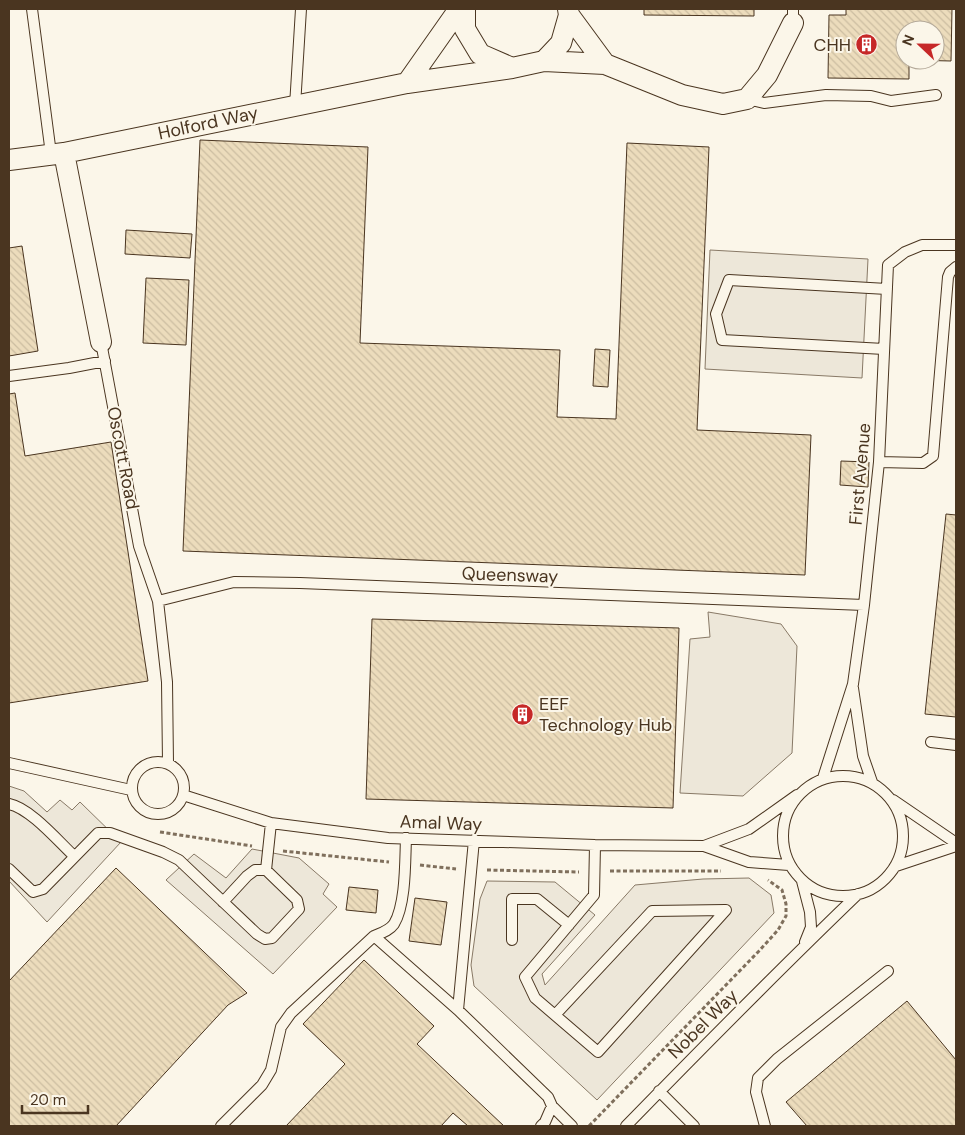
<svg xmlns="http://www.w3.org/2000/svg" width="965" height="1135" font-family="'DM Sans',sans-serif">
<defs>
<pattern id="building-back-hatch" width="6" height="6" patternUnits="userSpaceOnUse" patternTransform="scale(1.25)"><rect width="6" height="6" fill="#ecdcbc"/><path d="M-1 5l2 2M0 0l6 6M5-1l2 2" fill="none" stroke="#ccbda1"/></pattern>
</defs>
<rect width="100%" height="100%" fill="#fbf6e9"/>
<path fill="#ede7d9" stroke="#887966" d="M 710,250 L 868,259 L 862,378 L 705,369 Z
M 708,612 L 781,624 L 797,646 L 792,753 L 743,796 L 680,793 L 690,639 L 710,637 Z
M 9,786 L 24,791 L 47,812 L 60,800 L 72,810 L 80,802 L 121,842 L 47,922 L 9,881 Z
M 252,849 L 299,858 L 329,884 L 323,894 L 337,907 L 273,974 L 166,880 L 194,854 L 226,878 Z
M 749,878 L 771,895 L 774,913 L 597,1100 L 474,986 L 471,965 L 480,899 L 487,881 L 555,882 L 595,915 L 542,974 L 545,985 L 635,885 L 703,879 Z"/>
<path fill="url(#building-back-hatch)" stroke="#4a3520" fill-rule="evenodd" d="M 644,9 L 754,9 L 754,16 L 644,15 Z
M 846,9 L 952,9 L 951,61 L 909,60 L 909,79 L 828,78 L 829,15 L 846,15 ZM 905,30 L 935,30 L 935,60 L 905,60 Z
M 200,140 L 368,147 L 360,343 L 560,350 L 557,417 L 616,419 L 627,143 L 709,147 L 697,430 L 811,435 L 805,575 L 183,551 Z
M 126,230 L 192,234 L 190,258 L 125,254 Z
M 22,246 L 38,351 L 9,356 L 9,248 Z
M 146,278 L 189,280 L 186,345 L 143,343 Z
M 595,349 L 610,350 L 608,387 L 593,386 Z
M 15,393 L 25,456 L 111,442 L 148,681 L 9,703 L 9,394 Z
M 841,461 L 869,462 L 868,487 L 840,485 Z
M 946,514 L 956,515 L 956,717 L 925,714 Z
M 372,619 L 679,628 L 673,808 L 366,799 Z
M 116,868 L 247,993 L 228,1005 L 116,1126 L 9,1126 L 9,981 Z
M 349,887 L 378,890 L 376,913 L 346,910 Z
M 415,898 L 447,902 L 441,945 L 409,941 Z
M 364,960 L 434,1026 L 417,1044 L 504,1126 L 468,1126 L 453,1113 L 441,1126 L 286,1126 L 345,1064 L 303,1024 Z
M 907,1001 L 956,1060 L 956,1126 L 807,1126 L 786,1102 Z"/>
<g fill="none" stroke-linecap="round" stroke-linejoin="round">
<defs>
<path id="service" d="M 32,9 L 51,154
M 793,23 L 793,9
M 747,99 L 764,103 L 826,95 L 871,96 L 891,101 L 936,95
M 295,106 L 301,9
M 101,342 L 139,546 L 158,601 L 167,682 L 168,763
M 884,349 L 722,340 L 716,314 L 729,280 L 887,289
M 9,376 L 69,368 L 105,361
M 879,462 L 923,463 L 933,456 L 948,277 L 950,272 L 956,267
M 158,601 L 234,582 L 300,583 L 864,605
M 853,688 L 863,756 L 872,782
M 931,742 L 956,745
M132 788a26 26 0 1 1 52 0a26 26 0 1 1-52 0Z
M 9,763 L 131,790
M783 836a60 60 0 1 1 120 0a60 60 0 1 1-120 0Z
M 823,778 L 853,684 L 864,605 L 879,462 L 888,265 L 905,252 L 922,245 L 956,245
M 183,795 L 271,823 L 388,838 L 595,845 L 704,846 L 749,862 L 789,865
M 893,800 L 956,843
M 9,804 C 30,808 58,841 74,856
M 474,840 L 458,1010 L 548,1097 L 552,1106 L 545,1122 L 541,1126
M 704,846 L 749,829 L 797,795
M 896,866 L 956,846
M 9,869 L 33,892 L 43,889 L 98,833 L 110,833 L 163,852 L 179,860 L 257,934 L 265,939 L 272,938 L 299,909 L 297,900 L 266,870 L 271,823
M 802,881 L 810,912 L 811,927 L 805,942
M 223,902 L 247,876 L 255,870 L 266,870
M 374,936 L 458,1010
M 512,940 L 512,899 L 537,899 L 569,925
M 555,1015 L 652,911 L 726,910 L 598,1052 L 535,998 L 525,977 L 594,895 L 595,845
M 659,1091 L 694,1126
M 552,1106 L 572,1126
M 221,1126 L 262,1085 L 271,1070 L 281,1027 L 291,1013 L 374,936 C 381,933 389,931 394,924 C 406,904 405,862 406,838
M 626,1126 C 702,1048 779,970 858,894
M 765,1126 L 756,1092 L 758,1078 L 777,1059 L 888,971"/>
<path id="minor" d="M 459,9 L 407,83 L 512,68 L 544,61 L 561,43 L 569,15 L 568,9
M 465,9 L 465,29 L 480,54 L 512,68
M 569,15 L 605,64
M 544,61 L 605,64 L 682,95 L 723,104 L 747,99 L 767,75 L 793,23
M 64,153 L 101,342
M 9,160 L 64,153 L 407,83"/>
</defs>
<use href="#service" stroke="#4a3520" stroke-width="12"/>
<use href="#minor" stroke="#4a3520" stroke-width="22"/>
<path stroke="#7f6f5c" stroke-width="3" stroke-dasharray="4 2.5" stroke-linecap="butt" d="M 160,832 L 252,846
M 283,851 L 389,862
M 420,865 L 456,869
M 487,870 L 579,872
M 610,871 L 721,871
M 589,1126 L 759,951 L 778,930 L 786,916 L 786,904 L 782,890 L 768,880"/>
<use href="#service" stroke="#fbf6e9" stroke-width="10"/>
<use href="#minor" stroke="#fbf6e9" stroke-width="20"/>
</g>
<defs>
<symbol id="building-disc" viewBox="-11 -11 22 22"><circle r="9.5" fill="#c62828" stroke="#fbf6e9"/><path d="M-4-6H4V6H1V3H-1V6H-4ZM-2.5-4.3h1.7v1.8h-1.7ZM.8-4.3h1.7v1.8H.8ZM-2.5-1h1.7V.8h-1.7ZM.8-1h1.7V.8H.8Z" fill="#fff"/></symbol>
</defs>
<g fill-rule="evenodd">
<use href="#building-disc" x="854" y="32" width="25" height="25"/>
<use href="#building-disc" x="510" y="702" width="25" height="25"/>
</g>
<g text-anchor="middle" stroke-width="4" stroke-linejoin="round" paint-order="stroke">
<g font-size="18" fill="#4a3520" stroke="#fbf6e9" text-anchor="end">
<text x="851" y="51">CHH</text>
<text x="539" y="710" text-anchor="start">EEF<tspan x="539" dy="21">Technology Hub</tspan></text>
</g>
<g font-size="18" fill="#4a3520" stroke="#fbf6e9">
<text transform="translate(208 123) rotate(-12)" y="6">Holford Way</text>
<text transform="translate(123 458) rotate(79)" y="6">Oscott Road</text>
<text transform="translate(860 474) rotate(-85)" y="6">First Avenue</text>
<text transform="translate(510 575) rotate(2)" y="6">Queensway</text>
<text transform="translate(441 823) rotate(2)" y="6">Amal Way</text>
<text transform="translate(703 1024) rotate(-45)" y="6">Nobel Way</text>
</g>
</g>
<rect width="965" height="1135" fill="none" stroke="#4a3520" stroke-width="20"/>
<g transform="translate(920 45) rotate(292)"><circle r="24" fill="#fbf6e9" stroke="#b4a999"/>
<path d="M0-4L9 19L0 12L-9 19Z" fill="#c62828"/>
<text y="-8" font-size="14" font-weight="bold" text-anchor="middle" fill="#4a3520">N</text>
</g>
<path d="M22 1105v8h66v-8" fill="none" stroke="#4a3520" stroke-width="2.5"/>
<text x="30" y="1105" font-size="15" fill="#4a3520" stroke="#fbf6e9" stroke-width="4" paint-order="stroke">20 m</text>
</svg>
